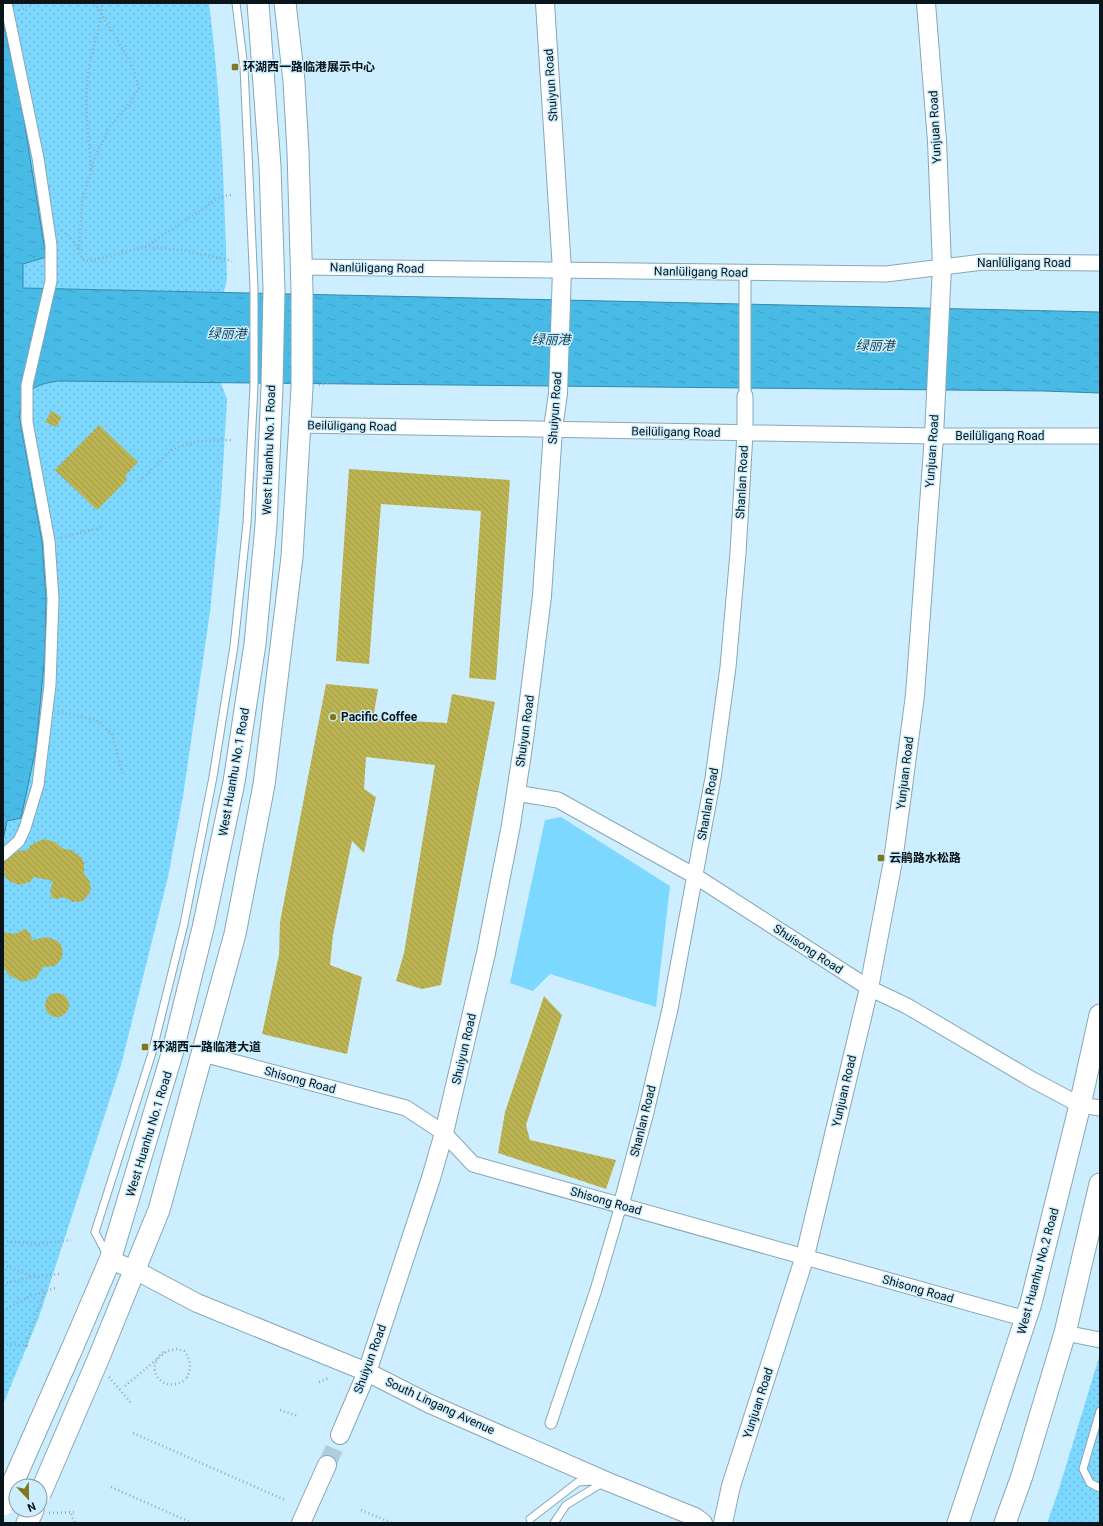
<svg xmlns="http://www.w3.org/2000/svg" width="1103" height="1526" font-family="Roboto,'Noto Sans SC',sans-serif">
<defs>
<pattern id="park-dots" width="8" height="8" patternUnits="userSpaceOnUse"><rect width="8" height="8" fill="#7dd8ff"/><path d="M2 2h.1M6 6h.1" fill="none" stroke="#6bb8da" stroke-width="1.8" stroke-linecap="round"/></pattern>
<pattern id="water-ripples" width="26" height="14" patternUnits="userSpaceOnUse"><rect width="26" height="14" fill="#47bae6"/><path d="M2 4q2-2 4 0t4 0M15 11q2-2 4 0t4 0" fill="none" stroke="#3d9fc5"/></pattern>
<pattern id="building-back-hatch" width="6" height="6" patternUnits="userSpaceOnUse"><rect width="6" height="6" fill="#bcb453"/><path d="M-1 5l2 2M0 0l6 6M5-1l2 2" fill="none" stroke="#a09a48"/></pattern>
</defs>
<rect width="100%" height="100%" fill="#cdeefe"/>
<path fill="#7dd8ff" d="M 561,817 L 670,886 L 656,1007 L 550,974 L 533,991 L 510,983 L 545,820 Z"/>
<path fill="url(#park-dots)" d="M 3,3 L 209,3 C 221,95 224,187 227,279 L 224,292 L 23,288 L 23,264 L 46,257 L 21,102 L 3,21 Z
M 58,381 L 221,383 L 227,399 L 221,500 L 210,612 L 183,796 L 168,877 L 121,1065 L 39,1317 L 3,1405 L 3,840 L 46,597 L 42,541 L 19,415 C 27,391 33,385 58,381 Z
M 1100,1354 L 1100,1523 L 1047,1523 L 1058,1492 Z"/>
<path fill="url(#water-ripples)" stroke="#3488a9" d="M 3,21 L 21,102 L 46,257 L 23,264 L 23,288 L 1100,312 L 1100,393 L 1044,391 L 58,381 C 32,385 27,390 19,415 L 42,541 L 46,597 L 45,653 L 36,748 L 21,818 L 7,821 L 3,840 Z"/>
<path fill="url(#building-back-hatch)" d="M 51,411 L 62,417 L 56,427 L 45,422 Z
M 99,425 L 138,462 L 125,476 L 127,480 L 97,510 L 55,470 Z
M 349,469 L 510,480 L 496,680 L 469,678 L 481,511 L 381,504 L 369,664 L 336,661 Z
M 326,684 L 378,689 L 373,719 L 447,723 L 452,694 L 495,702 L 441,985 L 422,989 L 396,981 L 404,953 L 435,765 L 366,757 L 364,789 L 376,797 L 364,853 L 352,841 L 333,935 L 330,965 L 362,977 L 347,1054 L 262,1034 L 279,955 L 280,922 Z
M 43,839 L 55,842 L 63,849 L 71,850 L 81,857 L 84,863 L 84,874 L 89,880 L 91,889 L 89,894 L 83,901 L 73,902 L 64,897 L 57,899 L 52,898 L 50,891 L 53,881 L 34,877 L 30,882 L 18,885 L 8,880 L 4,875 L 3,862 L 20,850 L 27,851 L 31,845 Z
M 25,929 L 30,933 L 32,940 L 48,937 L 57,941 L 61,944 L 63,954 L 61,959 L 55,966 L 43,967 L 36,978 L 23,982 L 10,976 L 3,967 L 3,932 L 15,934 Z
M45 1005a12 12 0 1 1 24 0a12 12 0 1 1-24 0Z
M 544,996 L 562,1015 L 526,1125 L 530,1140 L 616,1160 L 606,1189 L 498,1153 L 505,1112 Z"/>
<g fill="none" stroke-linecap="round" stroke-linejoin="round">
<path stroke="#b0cddc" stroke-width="18" stroke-dasharray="18 9" stroke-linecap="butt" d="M 327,1465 L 340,1435"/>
<defs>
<path id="service" d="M 107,1255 L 95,1232 L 152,1053 L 184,924 L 213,777 L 234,646 L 247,523 L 254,386 L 254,289 L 248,153 L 244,68 L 236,3
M 1100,1411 L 1083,1469 L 1090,1483 L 1100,1488
M 530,1519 L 578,1482 L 593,1481
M 554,1523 L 566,1505 L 604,1482"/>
<path id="pedestrian" d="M 745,396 L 745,273
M 3,855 L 19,841 L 25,828 L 38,785 L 50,685 L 53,599 L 49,541 L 27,422 L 27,385 L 51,281 L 51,245 L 38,158 L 6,3
M 551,1423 L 596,1290 L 621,1205"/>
<path id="minor" d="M 301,267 L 886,274 L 983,262 L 1100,263
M 300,425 L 934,436 L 1100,436
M 516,793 L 558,800 L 695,876 L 869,988 L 907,1006 L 1031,1079 L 1080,1105 L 1100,1108
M 203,1054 L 406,1108 L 444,1133 L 473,1164 L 1026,1319
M 621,1205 L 646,1112 L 670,1009 L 713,778 L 728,667 L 738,553 L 745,433 L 745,396
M 1065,1333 L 1100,1340"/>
<path id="tertiary" d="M 110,1260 L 135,1270 L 197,1303 L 367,1372 L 430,1404 L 606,1481 L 695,1517 L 703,1523
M 340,1435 L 367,1372 L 431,1178 L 444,1133 L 486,953 L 511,825 L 524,740 L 542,596 L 553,429 L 558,393 L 562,270 L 545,3
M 301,1523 L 327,1465
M 723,1523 L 731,1486 L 805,1256 L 869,988 L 893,861 L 902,794 L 915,695 L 934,436 L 942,266 L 937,141 L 926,3"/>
<path id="secondary" d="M 71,1351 L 110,1260 L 172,1054 L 203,928 L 234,782 L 255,644 L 266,525 L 272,387 L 274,289 L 270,166 L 258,3
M 97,1362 L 159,1210 L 235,934 L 264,785 L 292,557 L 302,388 L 302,290 L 298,152 L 294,81 L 285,3
M 27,1523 L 33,1510
M 958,1523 L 1031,1303 L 1080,1105 L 1100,1015
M 1005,1523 L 1022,1476 L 1065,1333 L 1100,1184"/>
</defs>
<use href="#service" stroke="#87a7b5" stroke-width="9"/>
<use href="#pedestrian" stroke="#87a7b5" stroke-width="13"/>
<use href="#minor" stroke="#87a7b5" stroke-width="17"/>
<use href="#tertiary" stroke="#87a7b5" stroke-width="20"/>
<use href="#secondary" stroke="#87a7b5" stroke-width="23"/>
<path stroke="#90aab7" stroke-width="2.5" stroke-dasharray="1 3" stroke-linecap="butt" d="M 95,3 L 131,63 L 139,88 L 129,104 L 110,126 L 96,155 L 82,200 L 79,251 L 84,260 L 91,261 L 145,247 L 222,196 L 231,195
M 19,10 L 36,3
M 91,169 C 89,138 84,106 88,76 C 90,51 102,28 102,3
M 61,231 L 67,234 L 79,250
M 145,247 L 183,250 L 232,261
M 319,385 L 328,383
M 140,481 L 173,449 L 199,441 L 231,440
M 61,538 L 101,527
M 58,711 L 98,721 L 112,734 L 123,776
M 3,1241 L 39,1244 L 71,1240
M 3,1265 L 31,1276
M 3,1284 L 31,1277 L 60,1274
M 3,1311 L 28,1297 L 55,1288
M 3,1345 L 12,1344 L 30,1346
M 25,1346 L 45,1291
M 109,1377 L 132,1404
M 319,1382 L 329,1378
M 125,1386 L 167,1351 L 177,1349 L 184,1351 C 191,1360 192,1369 186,1379
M 280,1410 L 298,1416
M 133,1433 L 285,1500
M 111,1487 L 192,1523
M 361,1510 L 392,1523
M 49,1513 L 77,1512
M 71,1514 L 75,1523"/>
<use href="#service" stroke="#fff" stroke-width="7"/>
<use href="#pedestrian" stroke="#fff" stroke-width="11"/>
<use href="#minor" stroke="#fff" stroke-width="15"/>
<use href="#tertiary" stroke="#fff" stroke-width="18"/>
<use href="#secondary" stroke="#fff" stroke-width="21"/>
<defs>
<path id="secondary-bridge" d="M 40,1494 L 97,1362
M 3,1505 L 71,1351"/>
</defs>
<use href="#secondary-bridge" stroke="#87a7b5" stroke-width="23" stroke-linecap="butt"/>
<path stroke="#90aab7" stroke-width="2.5" stroke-dasharray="1 3" stroke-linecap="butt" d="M 163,1352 C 142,1370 165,1396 186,1379"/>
<use href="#secondary-bridge" stroke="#fff" stroke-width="21"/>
</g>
<g fill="#7f781d" stroke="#cdeefe" stroke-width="1.5">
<rect x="231" y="63" width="8" height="8" rx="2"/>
<circle cx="333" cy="717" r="4"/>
<rect x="877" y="854" width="8" height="8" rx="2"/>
<rect x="141" y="1043" width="8" height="8" rx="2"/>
</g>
<g text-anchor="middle" stroke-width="3" stroke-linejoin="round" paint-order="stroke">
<g font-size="12" font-weight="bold" fill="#09151a" stroke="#cdeefe" text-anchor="start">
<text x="243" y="71">环湖西一路临港展示中心</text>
<text x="341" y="721">Pacific Coffee</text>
<text x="889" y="862">云鹃路水松路</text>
<text x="153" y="1051">环湖西一路临港大道</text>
</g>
<g font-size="12" fill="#09151a" stroke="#cdeefe">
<text transform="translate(551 85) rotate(-94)" y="4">Shuiyun Road</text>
<text transform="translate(935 127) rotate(-93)" y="4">Yunjuan Road</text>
<text x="1024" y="267">Nanlüligang Road</text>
<text transform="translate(377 268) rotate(1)" y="4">Nanlüligang Road</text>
<text transform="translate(701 272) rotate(1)" y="4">Nanlüligang Road</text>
<text transform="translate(555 408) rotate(-86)" y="4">Shuiyun Road</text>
<text transform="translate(352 426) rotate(1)" y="4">Beilüligang Road</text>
<text transform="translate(676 432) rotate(1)" y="4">Beilüligang Road</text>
<text x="1000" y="440">Beilüligang Road</text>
<text transform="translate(269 450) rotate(-88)" y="4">West Huanhu No.1 Road</text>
<text transform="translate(932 451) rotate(-86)" y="4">Yunjuan Road</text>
<text transform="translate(742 482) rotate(-87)" y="4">Shanlan Road</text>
<text transform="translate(525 731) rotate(-82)" y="4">Shuiyun Road</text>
<text transform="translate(234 772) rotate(-80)" y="4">West Huanhu No.1 Road</text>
<text transform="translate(905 773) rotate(-83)" y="4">Yunjuan Road</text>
<text transform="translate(708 804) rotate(-80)" y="4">Shanlan Road</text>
<text transform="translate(808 949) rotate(33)" y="4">Shuisong Road</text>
<text transform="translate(464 1049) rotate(-77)" y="4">Shuiyun Road</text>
<text transform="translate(300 1080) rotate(15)" y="4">Shisong Road</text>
<text transform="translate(844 1091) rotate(-77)" y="4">Yunjuan Road</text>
<text transform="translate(643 1121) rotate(-76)" y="4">Shanlan Road</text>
<text transform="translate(149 1134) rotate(-73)" y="4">West Huanhu No.1 Road</text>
<text transform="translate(606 1201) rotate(16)" y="4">Shisong Road</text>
<text transform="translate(1038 1271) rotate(-75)" y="4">West Huanhu No.2 Road</text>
<text transform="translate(918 1289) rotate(16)" y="4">Shisong Road</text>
<text transform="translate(370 1359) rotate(-70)" y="4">Shuiyun Road</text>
<text transform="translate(758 1403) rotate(-72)" y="4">Yunjuan Road</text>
<text transform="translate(440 1406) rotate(25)" y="4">South Lingang Avenue</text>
</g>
<g font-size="13" font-style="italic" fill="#164659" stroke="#cdeefe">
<text transform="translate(227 333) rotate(1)" y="5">绿丽港</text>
<text transform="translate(551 339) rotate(1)" y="5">绿丽港</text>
<text transform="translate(875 345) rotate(1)" y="5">绿丽港</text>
</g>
</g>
<rect width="1103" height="1526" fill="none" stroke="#09151a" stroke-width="8"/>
<g transform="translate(28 1498) rotate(158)"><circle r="19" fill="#cdeefe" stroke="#7f97a3"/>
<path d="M0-3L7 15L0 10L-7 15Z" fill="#7f781d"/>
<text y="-6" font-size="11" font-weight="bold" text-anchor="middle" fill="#09151a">N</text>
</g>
</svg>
